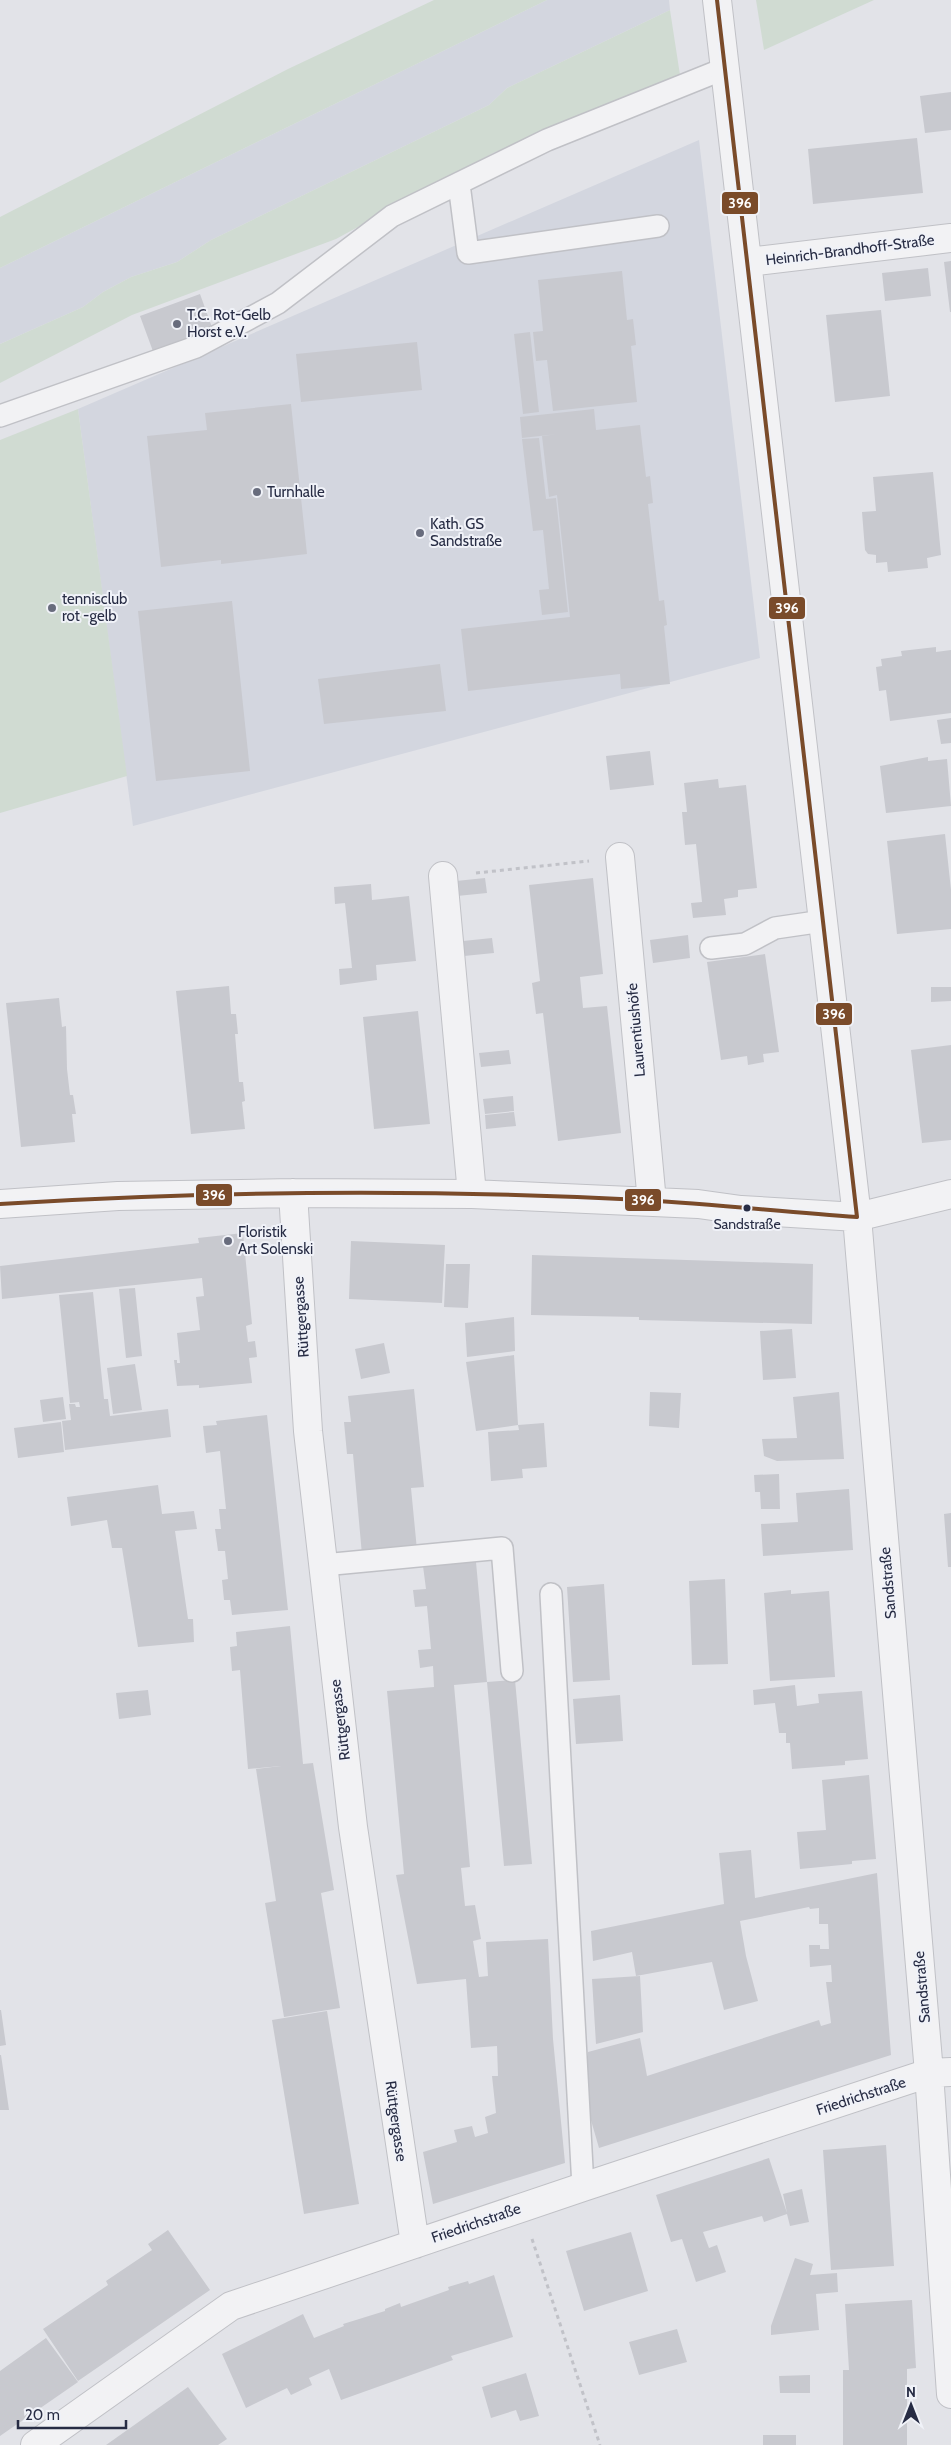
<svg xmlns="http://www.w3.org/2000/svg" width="951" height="2445" font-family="Cabin,sans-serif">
<rect width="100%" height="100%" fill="#e2e3e8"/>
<path fill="#d3d6df" d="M 547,0 L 669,0 L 670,10 L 507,88 L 489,105 L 211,240 L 177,262 L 131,277 L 103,292 L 83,307 L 0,344 L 0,268 Z
M 699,140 L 760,658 L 133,826 L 78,409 Z"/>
<path fill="#d0dbd2" d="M 434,0 L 547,0 L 0,268 L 0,217 L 288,69 Z
M 756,0 L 874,0 L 764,50 Z
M 670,10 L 680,75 L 493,153 L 336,239 L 132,315 L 0,383 L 0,344 L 83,307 L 103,292 L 131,277 L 177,262 L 211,240 L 489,105 L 507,88 Z
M 78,409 L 127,776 L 0,813 L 0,440 Z"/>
<path fill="#c8c9cf" d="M 951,92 L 951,130 L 925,133 L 920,96 Z
M 917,138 L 923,193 L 813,204 L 808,149 Z
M 951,261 L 951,312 L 950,312 L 944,262 Z
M 928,268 L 931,296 L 885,301 L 882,273 Z
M 622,271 L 627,320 L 633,319 L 636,345 L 631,346 L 637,402 L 553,411 L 547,360 L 536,361 L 533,332 L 543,331 L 538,280 Z
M 200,294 L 214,333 L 154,354 L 140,316 Z
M 881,310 L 890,396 L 835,402 L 826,315 Z
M 530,332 L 539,412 L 523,414 L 514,334 Z
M 417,342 L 422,390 L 301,402 L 296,354 Z
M 291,404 L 307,554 L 221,564 L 221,560 L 161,567 L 147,436 L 207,430 L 205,413 Z
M 594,409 L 596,430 L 640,425 L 646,477 L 650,476 L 653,503 L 648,504 L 659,601 L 664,600 L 667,625 L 664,626 L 670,684 L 621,689 L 620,674 L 468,691 L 461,629 L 570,617 L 557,495 L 549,497 L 542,436 L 558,434 L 522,438 L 520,417 Z
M 539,438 L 546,499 L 556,498 L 568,612 L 542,615 L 539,590 L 549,589 L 543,530 L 533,531 L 522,439 Z
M 933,472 L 941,555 L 927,558 L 928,568 L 888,572 L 887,562 L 876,563 L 876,555 L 868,554 L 865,550 L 862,512 L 876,511 L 873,477 Z
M 232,601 L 250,771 L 156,781 L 138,611 Z
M 936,647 L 936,652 L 951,650 L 951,713 L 890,721 L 886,690 L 879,691 L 876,667 L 882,666 L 881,659 L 902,656 L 901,651 Z
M 440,664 L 446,711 L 324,724 L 318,679 Z
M 951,718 L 951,743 L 941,744 L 937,720 Z
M 650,751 L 654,785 L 610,790 L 606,756 Z
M 928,757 L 928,761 L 947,759 L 951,806 L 886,813 L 880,766 Z
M 718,779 L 719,788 L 746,785 L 757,888 L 738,890 L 738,897 L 724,899 L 726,915 L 693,918 L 691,903 L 702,902 L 696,844 L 685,845 L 682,812 L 687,812 L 684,783 Z
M 945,834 L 951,890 L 951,929 L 897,934 L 887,841 Z
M 485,878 L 487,893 L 457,896 L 456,881 Z
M 593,878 L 603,974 L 580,977 L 583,1008 L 607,1006 L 621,1133 L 558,1141 L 543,1013 L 536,1014 L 534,998 L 532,983 L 540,981 L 529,885 Z
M 371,884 L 372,900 L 409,896 L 416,961 L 376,965 L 377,980 L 340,985 L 339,969 L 352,968 L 345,903 L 335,904 L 334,887 Z
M 688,935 L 690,958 L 653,963 L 650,940 Z
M 492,938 L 494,953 L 464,956 L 463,941 Z
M 765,954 L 779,1052 L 763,1054 L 764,1062 L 748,1065 L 747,1056 L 721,1060 L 707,962 Z
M 229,986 L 231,1014 L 236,1014 L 238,1034 L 235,1034 L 239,1082 L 243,1082 L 245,1101 L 242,1102 L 245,1129 L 191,1134 L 176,991 Z
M 931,987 L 951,987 L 951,1001 L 931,1002 Z
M 59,998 L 62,1027 L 66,1026 L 67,1069 L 70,1095 L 73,1095 L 76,1114 L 72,1114 L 75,1142 L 21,1147 L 6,1003 Z
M 418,1011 L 430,1124 L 374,1129 L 363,1017 Z
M 951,1045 L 951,1140 L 922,1143 L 911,1050 Z
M 509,1050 L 511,1064 L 481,1067 L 479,1053 Z
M 513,1096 L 514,1111 L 485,1114 L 483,1099 Z
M 514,1112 L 516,1126 L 486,1129 L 485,1115 Z
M 243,1233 L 252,1324 L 246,1326 L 248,1342 L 255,1341 L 257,1357 L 249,1358 L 252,1383 L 199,1388 L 199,1385 L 177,1386 L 174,1360 L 177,1360 L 177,1363 L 180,1363 L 177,1333 L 200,1330 L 196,1297 L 204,1296 L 202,1278 L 2,1299 L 0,1266 L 199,1243 L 198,1238 Z
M 351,1241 L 445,1245 L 442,1303 L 349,1299 Z
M 532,1255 L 813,1264 L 812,1324 L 639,1320 L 639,1317 L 531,1315 Z
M 446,1264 L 470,1264 L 468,1308 L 444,1307 Z
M 135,1288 L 142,1356 L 126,1358 L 119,1289 Z
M 93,1292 L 104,1399 L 108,1399 L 110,1416 L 168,1409 L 171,1437 L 65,1450 L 62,1421 L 71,1420 L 69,1404 L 75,1404 L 76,1407 L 80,1407 L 79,1402 L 70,1403 L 59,1295 Z
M 514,1317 L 515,1351 L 467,1357 L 465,1323 Z
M 792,1329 L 796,1378 L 763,1380 L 760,1331 Z
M 384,1343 L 390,1373 L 361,1379 L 355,1349 Z
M 514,1355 L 518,1425 L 476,1431 L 466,1362 Z
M 135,1364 L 142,1410 L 113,1414 L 107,1368 Z
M 414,1389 L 424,1487 L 411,1488 L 417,1550 L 362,1555 L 353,1454 L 347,1454 L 344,1422 L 351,1422 L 348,1396 Z
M 650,1392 L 681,1393 L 679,1428 L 649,1426 Z
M 839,1392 L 844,1459 L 777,1461 L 764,1456 L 762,1439 L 797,1438 L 793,1397 Z
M 63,1397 L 66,1419 L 43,1422 L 40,1400 Z
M 267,1415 L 288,1610 L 232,1615 L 230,1600 L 224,1600 L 222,1580 L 228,1579 L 225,1551 L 218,1551 L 215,1529 L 221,1529 L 219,1509 L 226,1509 L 220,1451 L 206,1453 L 203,1426 L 217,1425 L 216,1421 Z
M 61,1422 L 64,1452 L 18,1458 L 14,1428 Z
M 544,1423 L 547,1467 L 522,1469 L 523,1478 L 491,1481 L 488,1432 L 519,1430 L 518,1425 Z
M 779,1474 L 780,1509 L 761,1509 L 760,1492 L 755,1492 L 754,1475 Z
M 158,1485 L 162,1514 L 194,1511 L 197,1529 L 175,1531 L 188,1619 L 193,1619 L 194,1642 L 138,1647 L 122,1548 L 112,1548 L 107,1520 L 71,1526 L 67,1497 Z
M 849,1489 L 853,1550 L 763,1556 L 761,1524 L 798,1522 L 796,1493 Z
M 951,1513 L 951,1567 L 948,1567 L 944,1514 Z
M 476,1562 L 487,1682 L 454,1685 L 470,1867 L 461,1868 L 465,1906 L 475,1905 L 481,1939 L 473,1941 L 479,1977 L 488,1976 L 486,1942 L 548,1939 L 553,2039 L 565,2163 L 433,2204 L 423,2152 L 457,2142 L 454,2130 L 472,2126 L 475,2137 L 488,2133 L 485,2117 L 496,2113 L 492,2076 L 498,2076 L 497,2046 L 471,2048 L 466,1979 L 417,1984 L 396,1875 L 404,1874 L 387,1691 L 434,1687 L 433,1666 L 420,1668 L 418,1650 L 431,1649 L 427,1606 L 415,1607 L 413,1590 L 426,1589 L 423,1566 Z
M 725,1579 L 728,1664 L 692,1665 L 689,1581 Z
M 604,1584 L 610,1680 L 573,1682 L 567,1587 Z
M 791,1590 L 791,1594 L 829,1591 L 835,1677 L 770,1681 L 764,1593 Z
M 290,1626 L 303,1764 L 313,1763 L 334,1890 L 321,1893 L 340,2008 L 284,2017 L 265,1903 L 276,1901 L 256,1769 L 281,1766 L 248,1769 L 240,1670 L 232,1671 L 230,1647 L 237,1646 L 236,1632 Z
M 515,1680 L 532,1864 L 504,1866 L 487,1682 Z
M 795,1685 L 797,1706 L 819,1703 L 818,1694 L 862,1691 L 868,1759 L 845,1761 L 845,1765 L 792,1769 L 790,1743 L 786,1743 L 786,1733 L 779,1733 L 775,1703 L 754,1705 L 753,1690 Z
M 148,1690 L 151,1715 L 119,1719 L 116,1693 Z
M 620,1695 L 623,1741 L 576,1744 L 573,1699 Z
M 869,1775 L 876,1859 L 852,1861 L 852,1864 L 800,1869 L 797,1832 L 826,1830 L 822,1780 Z
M 751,1850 L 755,1898 L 877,1873 L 891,2055 L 599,2148 L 584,2096 L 588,2095 L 588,2052 L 640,2038 L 647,2076 L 819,2020 L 821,2026 L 831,2023 L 826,1982 L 832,1982 L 831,1965 L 810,1967 L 809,1945 L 820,1945 L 820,1949 L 829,1949 L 828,1924 L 819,1924 L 819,1908 L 810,1909 L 809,1907 L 740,1921 L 746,1956 L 758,2001 L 724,2010 L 712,1962 L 636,1976 L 632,1952 L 593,1961 L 591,1931 L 724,1904 L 719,1853 Z
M 640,1976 L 643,2032 L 596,2044 L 592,1979 Z
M 0,2010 L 1,2010 L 6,2045 L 0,2046 Z
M 327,2011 L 359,2204 L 304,2214 L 272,2020 Z
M 0,2055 L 1,2055 L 9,2110 L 0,2110 Z
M 886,2145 L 894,2266 L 831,2270 L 823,2150 Z
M 769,2158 L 787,2213 L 783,2194 L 802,2189 L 809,2222 L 790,2226 L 787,2214 L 764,2222 L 762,2216 L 703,2232 L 709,2248 L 717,2245 L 726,2272 L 696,2282 L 682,2239 L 671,2242 L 656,2195 Z
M 168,2230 L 210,2290 L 78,2381 L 43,2329 L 108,2285 L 106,2281 L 152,2250 L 148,2244 Z
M 631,2232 L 648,2291 L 584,2311 L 566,2251 Z
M 795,2258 L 813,2264 L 810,2275 L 837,2273 L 838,2292 L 816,2294 L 819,2330 L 771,2335 L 771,2326 Z
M 494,2275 L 513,2337 L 451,2356 L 453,2360 L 341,2400 L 329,2369 L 309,2378 L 312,2385 L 291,2395 L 287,2388 L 246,2408 L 222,2354 L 303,2314 L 314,2338 L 344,2326 L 343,2324 L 385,2311 L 385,2309 L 400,2303 L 401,2307 L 449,2290 L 448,2287 L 468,2281 L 469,2284 Z
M 912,2300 L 916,2368 L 907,2369 L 907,2445 L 843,2445 L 843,2370 L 849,2370 L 845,2304 Z
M 677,2329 L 687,2362 L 639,2375 L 629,2342 Z
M 46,2338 L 78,2382 L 0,2436 L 0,2371 Z
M 526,2373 L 539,2416 L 520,2421 L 516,2410 L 491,2418 L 482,2387 Z
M 810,2375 L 810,2393 L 780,2393 L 779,2376 Z
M 188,2387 L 227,2439 L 218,2445 L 106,2445 Z
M 763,2435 L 796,2435 L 796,2445 L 763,2445 Z"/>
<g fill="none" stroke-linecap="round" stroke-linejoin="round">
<defs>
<path id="lane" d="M 459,184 L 468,253 L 658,226
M 0,416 L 196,347 L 278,303 L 392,216 L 547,140 L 726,68
M 711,948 L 745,944 L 775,928 L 823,921
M 323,1565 L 502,1548 L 512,1671
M 551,1594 L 583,2187"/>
<path id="street" d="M 717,0 L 857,1217 L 929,2073 L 951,2394
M 748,262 L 951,238
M 620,857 L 652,1202
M 443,876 L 472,1194
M 293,1193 L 308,1431 L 353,1827 L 415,2244
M 0,1204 L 118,1196 L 293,1193 L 472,1194 L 698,1204 L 741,1210 L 857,1217 L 951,1194
M 35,2445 L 231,2306 L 583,2187 L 929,2073 L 951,2072"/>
</defs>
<use href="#lane" stroke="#c0c1c6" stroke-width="24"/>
<use href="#street" stroke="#c0c1c6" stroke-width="30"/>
<path stroke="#c1c2c8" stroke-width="3" stroke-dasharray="4 4" stroke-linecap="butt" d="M 476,873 L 589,861
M 532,2239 L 600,2445"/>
<use href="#lane" stroke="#f2f2f4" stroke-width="21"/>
<use href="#street" stroke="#f2f2f4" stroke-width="28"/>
<defs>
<path id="bus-1" d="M 717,0 L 857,1217
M 0,1204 C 214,1191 428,1189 642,1200 C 714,1204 785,1212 857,1217"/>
</defs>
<use href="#bus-1" stroke="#f0f2f8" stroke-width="8"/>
<use href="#bus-1" stroke="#7a4b2a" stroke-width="4"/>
</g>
<g fill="#686c7d" stroke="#f0f2f8" stroke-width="2">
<circle cx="177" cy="324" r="5"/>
<circle cx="257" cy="492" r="5"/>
<circle cx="420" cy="533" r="5"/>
<circle cx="52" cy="608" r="5"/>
<circle cx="228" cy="1241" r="5"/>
</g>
<circle fill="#272c44" stroke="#f0f2f8" stroke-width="2" cx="747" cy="1208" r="4.5"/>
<g text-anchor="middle" stroke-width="4" stroke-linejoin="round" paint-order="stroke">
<g font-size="14" fill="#272c44" stroke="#f0f2f8">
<text x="747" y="1229">Sandstraße</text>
</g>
<g font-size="15" fill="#272c44" stroke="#f0f2f8">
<text transform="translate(850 250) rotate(-7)" y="5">Heinrich-Brandhoff-Straße</text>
<text transform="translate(636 1030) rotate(-95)" y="5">Laurentiushöfe</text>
<text transform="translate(301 1317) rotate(-94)" y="5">Rüttgergasse</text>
<text transform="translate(888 1583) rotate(-95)" y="5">Sandstraße</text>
<text transform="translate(340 1720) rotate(-97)" y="5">Rüttgergasse</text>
<text transform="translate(922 1987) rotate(-95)" y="5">Sandstraße</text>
<text transform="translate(861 2096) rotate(-18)" y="5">Friedrichstraße</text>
<text transform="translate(396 2121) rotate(82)" y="5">Rüttgergasse</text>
<text transform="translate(476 2223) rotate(-19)" y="5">Friedrichstraße</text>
</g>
<g font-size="15" fill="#272c44" stroke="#f0f2f8" text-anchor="start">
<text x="187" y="320">T.C. Rot-Gelb<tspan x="187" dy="17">Horst e.V.</tspan></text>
<text x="267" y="497">Turnhalle</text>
<text x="430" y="529">Kath. GS<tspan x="430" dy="17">Sandstraße</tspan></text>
<text x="62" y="604">tennisclub<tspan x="62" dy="17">rot -gelb</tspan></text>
<text x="238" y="1237">Floristik<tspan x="238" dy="17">Art Solenski</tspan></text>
</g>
</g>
<g stroke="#f0f2f8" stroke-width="2">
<rect x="721" y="191" width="38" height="24" rx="5" fill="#7a4b2a"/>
<rect x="768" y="596" width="38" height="24" rx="5" fill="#7a4b2a"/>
<rect x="815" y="1002" width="38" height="24" rx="5" fill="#7a4b2a"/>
<rect x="195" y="1183" width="38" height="24" rx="5" fill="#7a4b2a"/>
<rect x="624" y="1188" width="38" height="24" rx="5" fill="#7a4b2a"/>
</g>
<g font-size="14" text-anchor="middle" font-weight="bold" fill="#fff">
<text x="740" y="208">396</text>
<text x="787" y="613">396</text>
<text x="834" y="1019">396</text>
<text x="214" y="1200">396</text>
<text x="643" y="1205">396</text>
</g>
<g transform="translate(911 2405)" stroke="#f0f2f8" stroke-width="4" paint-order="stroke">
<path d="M0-4L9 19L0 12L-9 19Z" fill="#272c44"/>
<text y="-8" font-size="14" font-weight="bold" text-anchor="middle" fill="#272c44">N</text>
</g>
<path d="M18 2420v8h108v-8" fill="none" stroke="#272c44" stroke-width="2.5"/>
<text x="25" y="2420" font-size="15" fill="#272c44" stroke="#f0f2f8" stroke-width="4" paint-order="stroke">20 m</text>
</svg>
